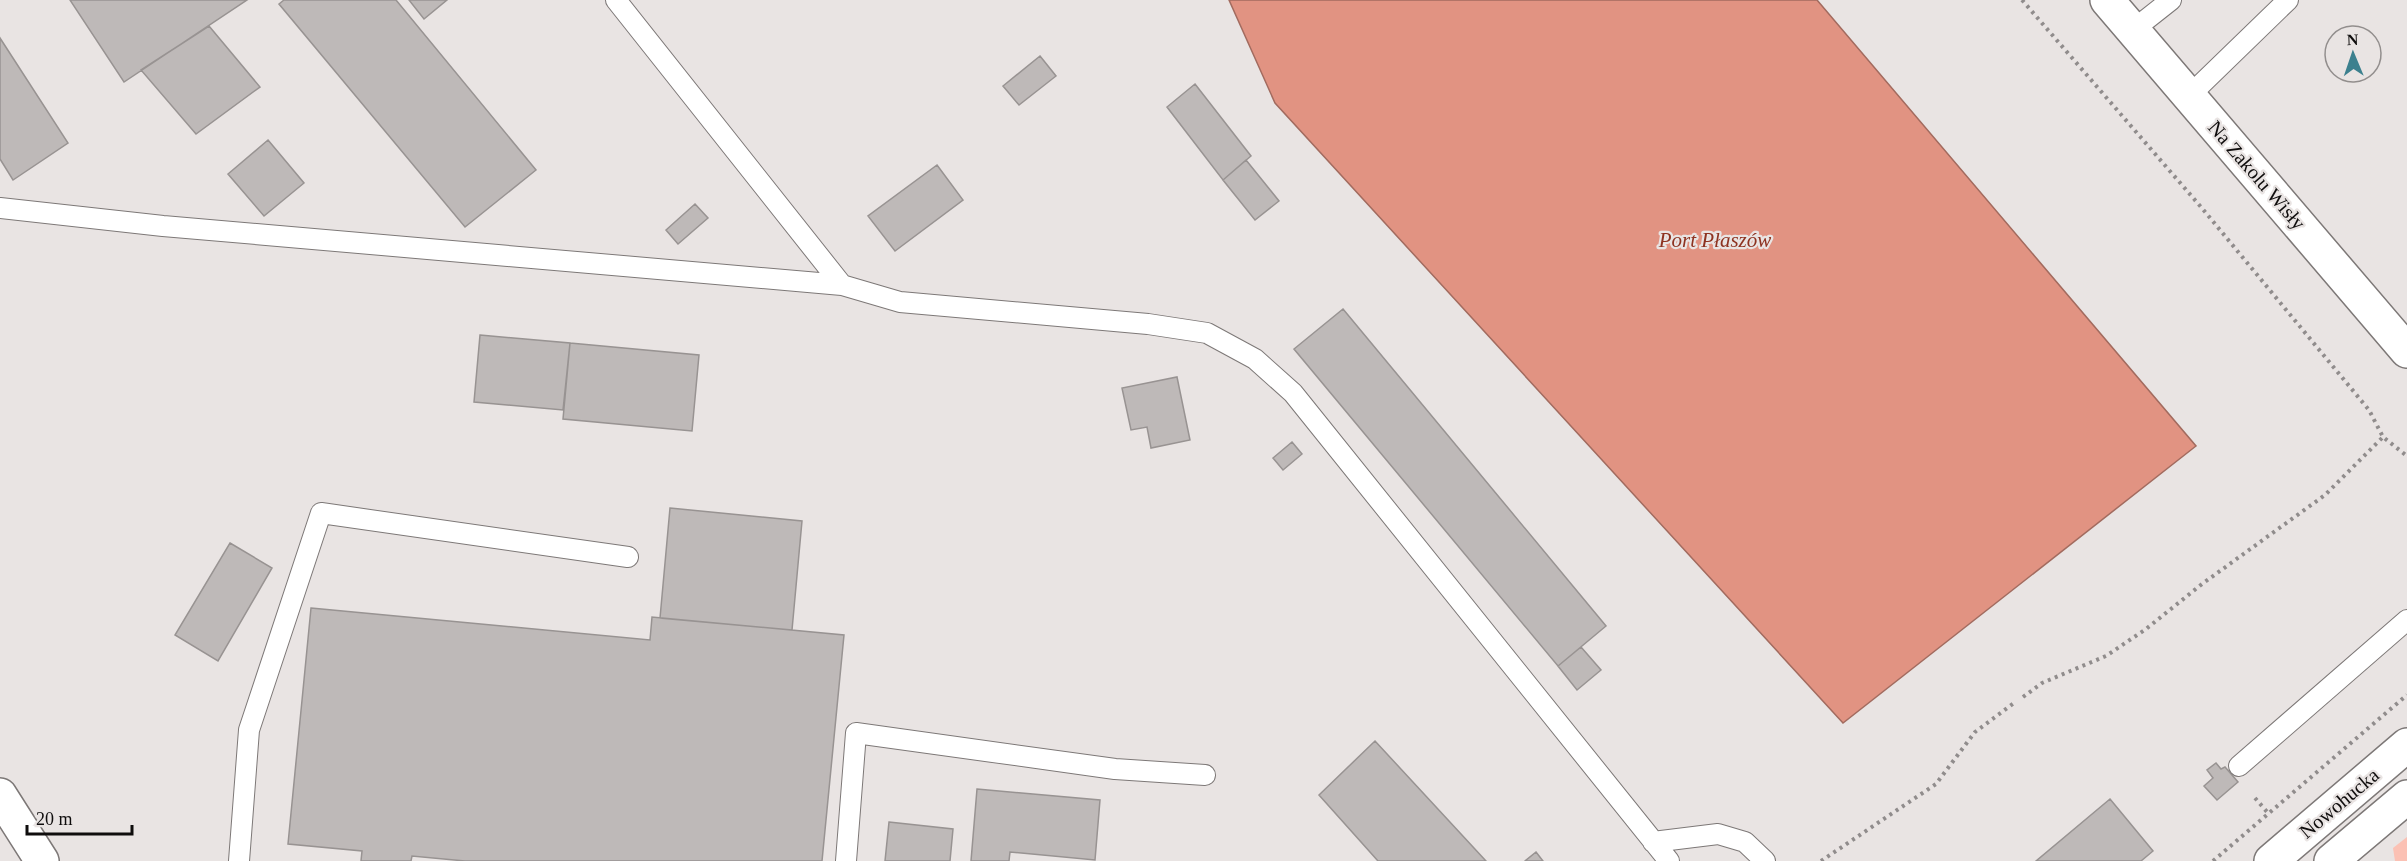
<svg xmlns="http://www.w3.org/2000/svg" width="2407" height="861" font-family="Georgia,serif">
<rect width="100%" height="100%" fill="#e9e4e3"/>
<path fill="#fbc1b4" d="M 2407,837 L 2407,861 L 2395,861 L 2393,848 Z"/>
<path fill="#e19382" stroke="#a26b5f" stroke-width="1.5" d="M 1229,0 L 1817,0 L 2196,446 L 1843,723 L 1275,103 Z"/>
<path fill="#beb9b8" stroke="#989392" stroke-width="1.5" d="M 70,0 L 247,0 L 124,82 Z
M 284,0 L 396,0 L 536,170 L 465,227 L 279,4 Z
M 409,0 L 447,0 L 424,19 Z
M 209,26 L 260,87 L 196,134 L 141,70 Z
M 0,38 L 68,143 L 13,180 L 0,159 Z
M 1040,56 L 1056,76 L 1019,105 L 1003,86 Z
M 1195,84 L 1251,156 L 1223,180 L 1167,107 Z
M 268,140 L 304,183 L 264,216 L 228,174 Z
M 1246,160 L 1279,201 L 1255,220 L 1223,180 Z
M 937,165 L 963,200 L 895,251 L 868,216 Z
M 695,204 L 708,218 L 678,244 L 666,230 Z
M 1343,309 L 1606,626 L 1558,666 L 1294,349 Z
M 480,335 L 570,343 L 563,410 L 474,402 Z
M 570,343 L 699,355 L 692,431 L 563,419 Z
M 1177,377 L 1190,440 L 1151,448 L 1147,427 L 1131,430 L 1122,388 Z
M 1292,442 L 1302,454 L 1283,470 L 1273,458 Z
M 670,508 L 802,521 L 792,630 L 660,618 Z
M 230,543 L 272,568 L 218,661 L 175,635 Z
M 311,608 L 650,640 L 652,617 L 844,635 L 822,861 L 465,861 L 412,856 L 411,861 L 361,861 L 362,851 L 288,844 Z
M 1581,647 L 1601,670 L 1577,690 L 1558,666 Z
M 1375,741 L 1486,861 L 1378,861 L 1319,795 Z
M 2216,763 L 2221,769 L 2225,767 L 2238,782 L 2217,800 L 2204,786 L 2213,778 L 2207,770 Z
M 977,789 L 1100,800 L 1095,860 L 1010,852 L 1009,861 L 971,861 Z
M 2110,799 L 2153,851 L 2141,861 L 2036,861 Z
M 889,822 L 953,829 L 950,861 L 885,861 Z
M 1536,852 L 1543,861 L 1525,861 Z"/>
<g fill="none" stroke-linecap="round" stroke-linejoin="round">
<defs>
<path id="service" d="M 616,0 L 842,285 L 900,302 L 1148,324 L 1207,333 L 1255,359 L 1293,393 L 1669,861
M 2133,30 L 2171,0
M 2189,96 L 2288,0
M 0,208 L 163,226 L 842,285
M 2239,766 L 2407,620
M 1653,842 L 1718,834 L 1745,842 L 1765,861
M 239,861 L 249,730 L 321,513 L 628,557
M 846,861 L 856,733 L 1115,769 L 1205,775"/>
<path id="minor" d="M 2107,0 L 2407,351"/>
<path id="tertiary" d="M 0,795 L 42,861"/>
<path id="secondary" d="M 2271,861 L 2407,745
M 2331,861 L 2407,797"/>
</defs>
<use href="#service" stroke="#7d7877" stroke-width="22"/>
<use href="#minor" stroke="#7d7877" stroke-width="36"/>
<use href="#tertiary" stroke="#7d7877" stroke-width="36"/>
<use href="#secondary" stroke="#7d7877" stroke-width="36"/>
<path stroke="#908c8c" stroke-width="4" stroke-dasharray="3 4.5" stroke-linecap="butt" d="M 2022,0 L 2201,207 L 2369,410 L 2383,437 L 2407,456
M 2023,697 L 2042,683 L 2106,656 L 2146,629 L 2202,584 L 2325,495 L 2383,437
M 2255,798 L 2268,813
M 1821,861 L 1936,784 L 1975,732 L 2014,703
M 2213,861 L 2407,695"/>
<use href="#service" stroke="#fff" stroke-width="20"/>
<use href="#minor" stroke="#fff" stroke-width="33"/>
<use href="#tertiary" stroke="#fff" stroke-width="33"/>
<use href="#secondary" stroke="#fff" stroke-width="33"/>
</g>
<g text-anchor="middle" stroke-width="4.5" stroke-linejoin="round" paint-order="stroke">
<g font-size="20" fill="#0f0d0d" stroke="#e9e4e3">
<text transform="translate(2257 175) rotate(49)" y="7">Na Zakolu Wisły</text>
<text transform="translate(2339 803) rotate(-40)" y="7">Nowohucka</text>
</g>
<g font-size="21" font-style="italic" fill="#8e3321" stroke="#e9e4e3">
<text x="1715" y="247">Port Płaszów</text>
</g>
</g>
<g transform="translate(2353 54) rotate(358)"><circle r="28" fill="#e9e4e3" stroke="#928e8d" stroke-width="1.5"/>
<path d="M0-4.5L10 22L0 15L-10 22Z" fill="#3c808e"/>
<text y="-9" font-size="16" font-weight="bold" text-anchor="middle" fill="#0f0d0d">N</text>
</g>
<path d="M27 825v9h105v-9" fill="none" stroke="#0f0d0d" stroke-width="3"/>
<text x="36" y="825" font-size="18" fill="#0f0d0d" stroke="#e9e4e3" stroke-width="4.5" paint-order="stroke">20 m</text>
</svg>
